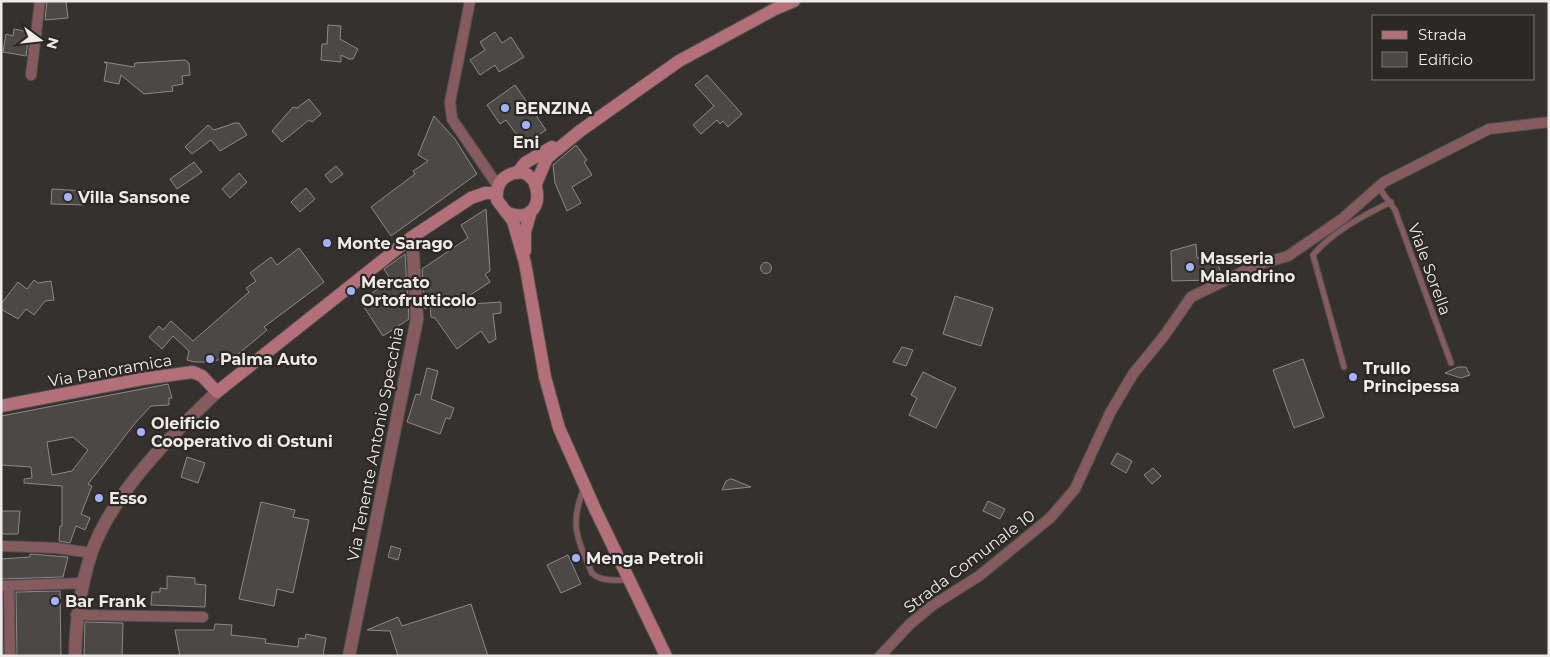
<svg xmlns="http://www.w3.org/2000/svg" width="1550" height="657" font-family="Montserrat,sans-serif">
<rect width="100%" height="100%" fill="#35312f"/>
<path fill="#4b4846" stroke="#8c8986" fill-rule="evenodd" d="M 47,1 L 66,1 L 68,18 L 45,20 Z
M 328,25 L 341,26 L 340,39 L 358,49 L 353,59 L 349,59 L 341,55 L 341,62 L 321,60 L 322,44 L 327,44 Z
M 14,29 L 29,32 L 26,56 L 3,52 L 6,34 L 13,36 Z
M 495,32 L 502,43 L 511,37 L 524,57 L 499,72 L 495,65 L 480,75 L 470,60 L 485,50 L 480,42 Z
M 185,60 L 189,63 L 190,75 L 182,76 L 183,84 L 172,86 L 173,91 L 144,94 L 121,75 L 119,84 L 104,81 L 107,64 L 104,62 L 134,67 L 135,63 Z
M 707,75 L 742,114 L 728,127 L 723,121 L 720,124 L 717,120 L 701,134 L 693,125 L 714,106 L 695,85 Z
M 515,85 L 546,130 L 524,145 L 506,120 L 500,124 L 487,105 Z
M 309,99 L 321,114 L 312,122 L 309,120 L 282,142 L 272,131 L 293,107 L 297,108 Z
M 434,116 L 455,139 L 477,174 L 391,236 L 371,207 L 415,174 L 413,171 L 428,161 L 418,155 Z
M 235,123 L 239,123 L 247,135 L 220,151 L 211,140 L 192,154 L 185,147 L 208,125 L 214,130 Z
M 576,145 L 587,160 L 584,162 L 592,175 L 572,187 L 581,203 L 567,211 L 555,183 L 553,165 Z
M 194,162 L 202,172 L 177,189 L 170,179 Z
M 336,166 L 343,174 L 331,183 L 325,175 Z
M 239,173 L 247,182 L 230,198 L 222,189 Z
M 306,188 L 315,199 L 300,212 L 291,202 Z
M 52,189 L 85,191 L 84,205 L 51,204 Z
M 486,209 L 490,271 L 485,274 L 490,282 L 455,305 L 501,302 L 501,313 L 493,314 L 496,339 L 489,343 L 481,331 L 457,349 L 435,318 L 431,317 L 430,306 L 425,309 L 422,269 L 468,238 L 461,225 Z
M 1196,244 L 1197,258 L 1216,258 L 1221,274 L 1209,275 L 1209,280 L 1172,281 L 1171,251 Z
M 299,248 L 324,282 L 264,327 L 267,330 L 237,355 L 210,362 L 194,362 L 187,360 L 189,351 L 173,336 L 162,349 L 149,337 L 159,326 L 163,330 L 171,321 L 193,341 L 249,292 L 246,288 L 256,281 L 250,273 L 271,257 L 277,265 Z
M 405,254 L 409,319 L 383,336 L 360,301 L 391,280 L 384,269 Z
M760.5 268a5.5 5.5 0 1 1 11 0a5.5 5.5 0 1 1-11 0Z
M 34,280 L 38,283 L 51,281 L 54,300 L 45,301 L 34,315 L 26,309 L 18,319 L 1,309 L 1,304 L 18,282 L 27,289 Z
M 955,296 L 993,308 L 981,346 L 943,334 Z
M 902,347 L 913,350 L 906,366 L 893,362 Z
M 1303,359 L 1324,417 L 1294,428 L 1273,370 Z
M 1458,367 L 1466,367 L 1470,375 L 1461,378 L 1445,373 Z
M 427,368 L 438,371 L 431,399 L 454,408 L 450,419 L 446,418 L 440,434 L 407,422 L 416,394 L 420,395 Z
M 923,372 L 956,388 L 936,428 L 909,415 L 917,398 L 911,395 Z
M 168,384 L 172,398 L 169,398 L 169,405 L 151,406 L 136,422 L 88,484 L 92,486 L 81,514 L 90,518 L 85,530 L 76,526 L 70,543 L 59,541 L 60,526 L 62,526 L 62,486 L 24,483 L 24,479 L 32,478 L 31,467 L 1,465 L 1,416 ZM 73,437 L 88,450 L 72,471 L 52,475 L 47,442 Z
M 1117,453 L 1132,461 L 1126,473 L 1111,464 Z
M 187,457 L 205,463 L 198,483 L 181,477 Z
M 1153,468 L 1161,476 L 1152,484 L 1144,475 Z
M 730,479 L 732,479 L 751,487 L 722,490 L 726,481 Z
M 988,501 L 1005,509 L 1000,519 L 983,511 Z
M 261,502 L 295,510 L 293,517 L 309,520 L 293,593 L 277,589 L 274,606 L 239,599 Z
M 1,511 L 20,511 L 18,534 L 1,534 Z
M 391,546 L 401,549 L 398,560 L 388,557 Z
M 30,554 L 68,557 L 63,577 L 1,579 L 1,559 L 30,557 Z
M 568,555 L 581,584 L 561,593 L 547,565 Z
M 167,576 L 195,578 L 195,584 L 206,585 L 205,607 L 151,605 L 152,592 L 160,592 L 160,588 L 167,589 Z
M 60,591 L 61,656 L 17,656 L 16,592 Z
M 1,593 L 2,593 L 3,656 L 1,656 Z
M 471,604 L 488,656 L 398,656 L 390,631 L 367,630 L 398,617 L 402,626 Z
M 85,622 L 123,623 L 122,656 L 84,656 Z
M 215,624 L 232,625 L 231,635 L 266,639 L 265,643 L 298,647 L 299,638 L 305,639 L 306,634 L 326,638 L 323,656 L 180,656 L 175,630 L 214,630 Z"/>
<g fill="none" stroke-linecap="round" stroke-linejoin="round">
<defs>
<path id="service" d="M 1379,188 L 1395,210 L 1451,363
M 1344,367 L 1313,255 C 1332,232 1364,215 1391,202
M 584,488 C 569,525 577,538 592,573 C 600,582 617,580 629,580"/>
<path id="minor" d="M 470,1 L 450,102 L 452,119 L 498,186
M 31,75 L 40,1
M 1,546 L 57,548 L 92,553
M 1,586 L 83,583
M 9,586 L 10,656
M 76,615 L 203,617
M 880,656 L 910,624 L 933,605 L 979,576 L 1050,518 L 1075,489 L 1110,413 L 1133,374 L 1164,336 L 1191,297 L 1257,265 L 1288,256 L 1342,219 L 1384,182 L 1489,129 L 1549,122"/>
<path id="tertiary" d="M 75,656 C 76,621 80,588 91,554 C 111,495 172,434 217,392
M 349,656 L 417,319 L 412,237"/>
<path id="secondary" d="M 517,173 L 525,163 L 552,147
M 536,184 L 547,158 L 580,131 L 679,61 L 775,9 L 794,1
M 508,213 C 551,230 543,155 507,176 C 498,181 496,190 497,200 L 513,221 L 525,263 L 545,377 L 559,428 L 595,509 L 666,656
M 525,251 L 525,232 L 531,211
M 1,406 L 142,379 L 193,372 L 202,376 L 217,392 L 412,237 L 471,198 L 485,193 L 496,193"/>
</defs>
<use href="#service" stroke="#534f4d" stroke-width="7"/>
<use href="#minor" stroke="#534f4d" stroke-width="12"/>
<use href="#tertiary" stroke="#534f4d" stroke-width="14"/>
<use href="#secondary" stroke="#534f4d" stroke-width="14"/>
<use href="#service" stroke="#855b5f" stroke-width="5"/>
<use href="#minor" stroke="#855b5f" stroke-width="10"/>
<use href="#tertiary" stroke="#855b5f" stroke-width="12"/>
<use href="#secondary" stroke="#b37078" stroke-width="12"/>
</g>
<g fill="#a3b2fd" stroke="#2b2826" stroke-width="2">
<circle cx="505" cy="108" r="5"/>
<circle cx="526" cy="125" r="5"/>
<circle cx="68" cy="197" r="5"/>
<circle cx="327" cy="243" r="5"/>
<circle cx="1190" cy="267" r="5"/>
<circle cx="351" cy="291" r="5"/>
<circle cx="210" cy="359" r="5"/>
<circle cx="1353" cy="377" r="5"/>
<circle cx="141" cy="432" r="5"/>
<circle cx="99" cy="498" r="5"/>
<circle cx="576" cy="558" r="5"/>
<circle cx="55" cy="601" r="5"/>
</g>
<g text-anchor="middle" stroke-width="4.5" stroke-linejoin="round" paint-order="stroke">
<g font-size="16" font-weight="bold" fill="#eeeceb" stroke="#2b2826" text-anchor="start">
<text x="515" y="114">BENZINA</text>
<text x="526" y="148" text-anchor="middle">Eni</text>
<text x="78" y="203">Villa Sansone</text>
<text x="337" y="249">Monte Sarago</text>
<text x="1200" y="264">Masseria<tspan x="1200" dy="18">Malandrino</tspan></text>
<text x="361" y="288">Mercato<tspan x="361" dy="18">Ortofrutticolo</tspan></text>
<text x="220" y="365">Palma Auto</text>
<text x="1363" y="374">Trullo<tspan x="1363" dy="18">Principessa</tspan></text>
<text x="151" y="429">Oleificio<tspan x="151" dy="18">Cooperativo di Ostuni</tspan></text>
<text x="109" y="504">Esso</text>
<text x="586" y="564">Menga Petroli</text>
<text x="65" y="607">Bar Frank</text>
</g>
<g font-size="16" fill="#eeeceb" stroke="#2b2826">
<text transform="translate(1430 269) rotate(70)" y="6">Viale Sorella</text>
<text transform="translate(110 370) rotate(-10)" y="6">Via Panoramica</text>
<text transform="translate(375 444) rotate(-79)" y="6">Via Tenente Antonio Specchia</text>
<text transform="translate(969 561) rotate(-37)" y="6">Strada Comunale 10</text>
</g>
</g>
<rect width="1550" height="657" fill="none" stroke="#eeeceb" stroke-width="5"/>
<rect x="1372" y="15" width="162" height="65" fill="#2b2826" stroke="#797675"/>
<rect x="1382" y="31" width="25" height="8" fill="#b37078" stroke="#797675"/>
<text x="1418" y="40" font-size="15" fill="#eeeceb">Strada</text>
<rect x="1382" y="52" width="25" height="15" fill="#4b4846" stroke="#797675"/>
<text x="1418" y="65" font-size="15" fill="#eeeceb">Edificio</text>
<g transform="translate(40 40) rotate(105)" stroke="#2b2826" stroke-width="4" paint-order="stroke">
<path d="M0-4L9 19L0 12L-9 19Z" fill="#eeeceb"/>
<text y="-8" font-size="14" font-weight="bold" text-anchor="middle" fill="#eeeceb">N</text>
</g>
</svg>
